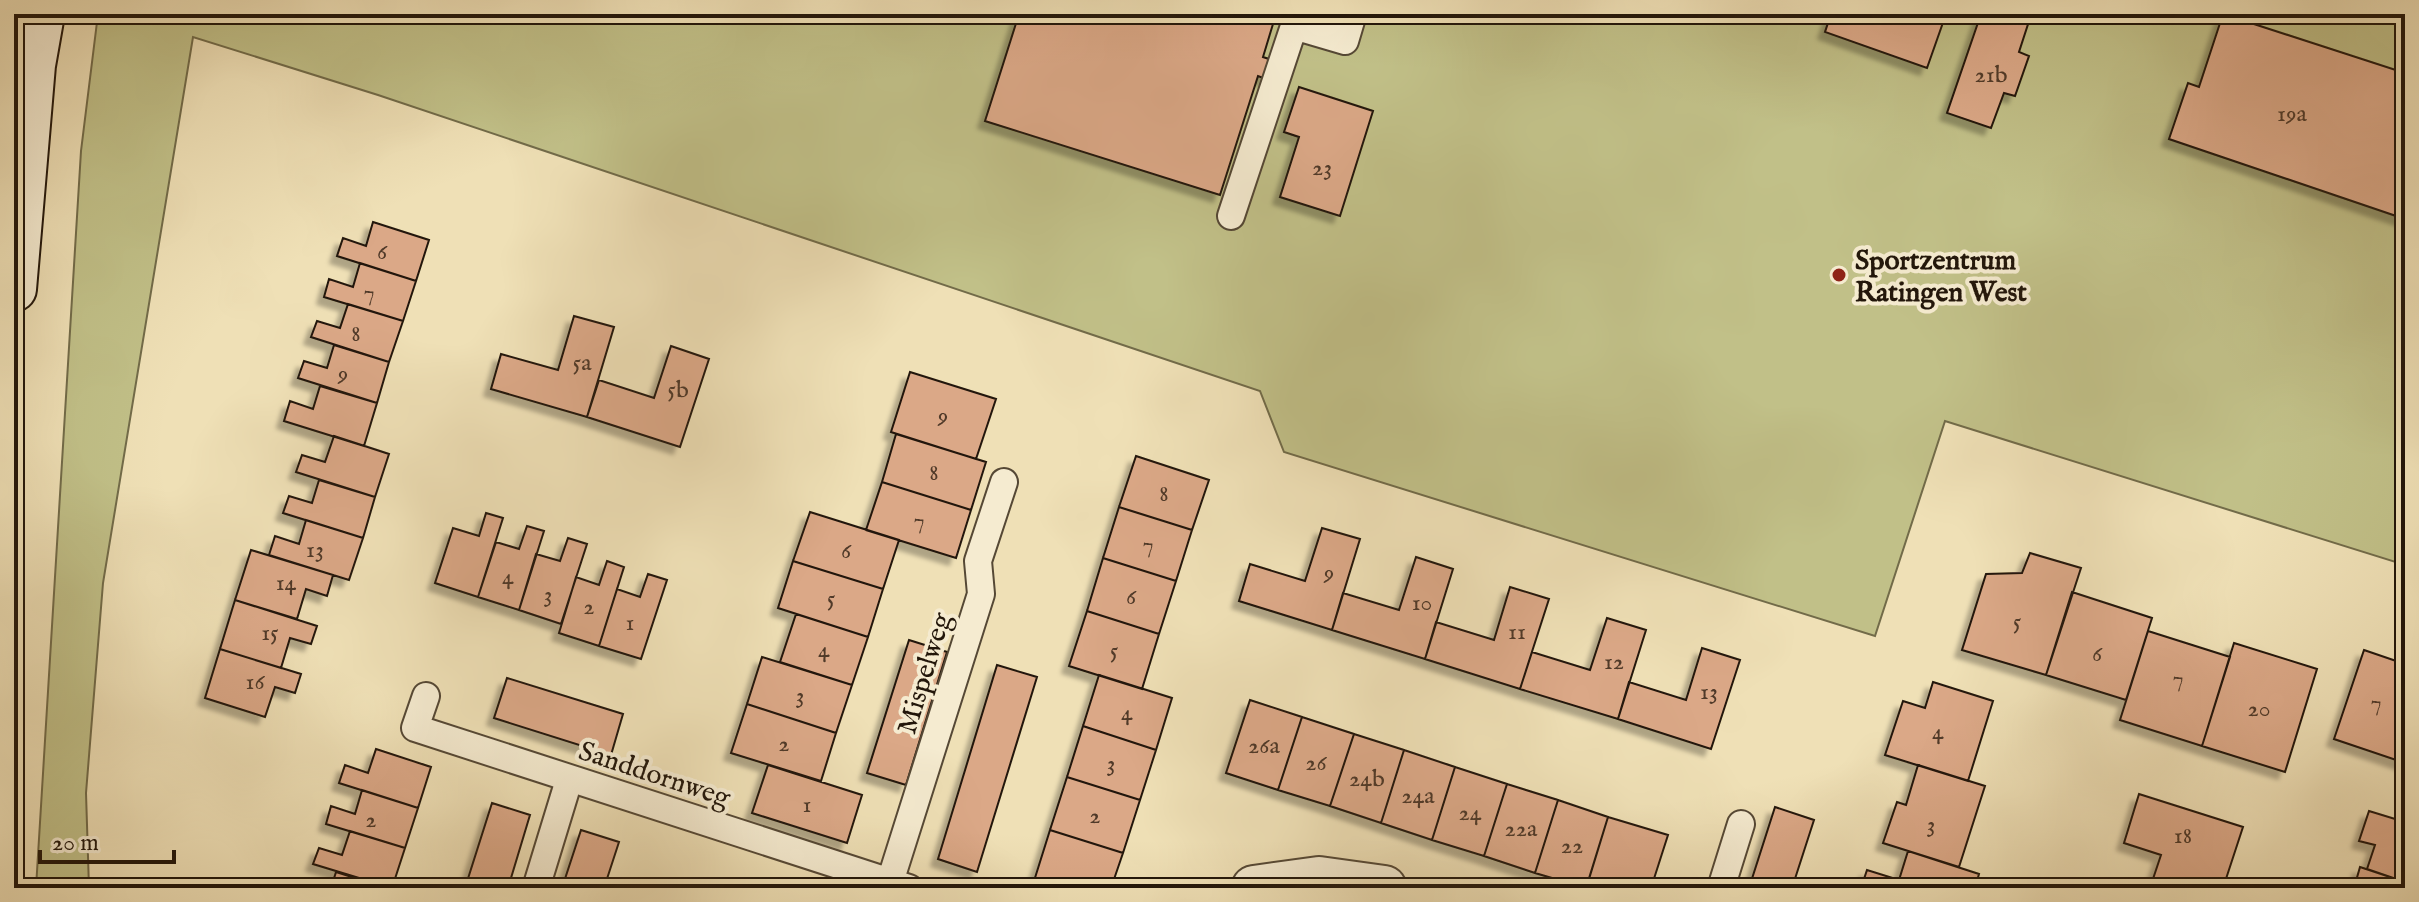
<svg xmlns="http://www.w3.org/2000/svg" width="2419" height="902" font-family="'IM FELL English',serif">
<defs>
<filter id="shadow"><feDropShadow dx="-7" dy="7" stdDeviation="2" flood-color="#0004"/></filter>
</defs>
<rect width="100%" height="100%" fill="#efe0b6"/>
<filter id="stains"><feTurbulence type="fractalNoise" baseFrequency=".0025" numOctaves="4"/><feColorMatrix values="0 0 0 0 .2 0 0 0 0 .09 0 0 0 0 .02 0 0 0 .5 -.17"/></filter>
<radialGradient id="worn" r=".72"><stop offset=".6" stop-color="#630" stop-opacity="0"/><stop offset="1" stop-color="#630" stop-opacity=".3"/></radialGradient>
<path fill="#c1c088" stroke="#726b49" stroke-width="2" d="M 98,14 L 2405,14 L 2405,565 L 1945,421 L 1875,636 L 1284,452 L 1260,391 L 378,95 L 193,37 L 103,583 L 86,793 L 89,888 L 36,888 L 81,151 Z"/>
<path fill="#dba887" stroke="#22160a" stroke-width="2" filter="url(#shadow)" d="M 1019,14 L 1276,14 L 1263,57 L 1272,60 L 1266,79 L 1258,76 L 1220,195 L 985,121 Z
M 1831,14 L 1946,14 L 1927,68 L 1825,32 Z
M 1981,14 L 2019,14 L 2030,18 L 2019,52 L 2029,56 L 2015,96 L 2004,93 L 1991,128 L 1947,113 Z
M 2223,14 L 2405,73 L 2405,219 L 2169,139 L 2188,83 L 2199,87 Z
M 1299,87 L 1373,111 L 1340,216 L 1280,197 L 1299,137 L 1284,132 Z
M 373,222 L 429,240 L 416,281 L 337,256 L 343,238 L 366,246 Z
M 360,263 L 416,281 L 403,321 L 324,297 L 329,279 L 353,287 Z
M 348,304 L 403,321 L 389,362 L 311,337 L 317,321 L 340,328 Z
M 574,316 L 614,327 L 587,417 L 491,389 L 501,354 L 558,370 Z
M 334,345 L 389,362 L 377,403 L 298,378 L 304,361 L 327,368 Z
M 671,346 L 709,359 L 680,447 L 587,417 L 599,380 L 654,398 Z
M 910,372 L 996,399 L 976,459 L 891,432 Z
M 320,386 L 377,403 L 364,446 L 284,421 L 290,401 L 313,409 Z
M 896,434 L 986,462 L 971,510 L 882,482 Z
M 334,436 L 389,454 L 375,497 L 296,472 L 302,455 L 325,462 Z
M 1136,456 L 1209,480 L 1192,530 L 1119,507 Z
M 319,480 L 375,497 L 363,538 L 283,513 L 289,496 L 312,503 Z
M 882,482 L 971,510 L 956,558 L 866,530 Z
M 1119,507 L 1192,530 L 1176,581 L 1103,558 Z
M 810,512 L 899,540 L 883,589 L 793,561 Z
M 486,513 L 503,518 L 478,597 L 435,583 L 453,528 L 479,536 Z
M 306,520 L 363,538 L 349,580 L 269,555 L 275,536 L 299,544 Z
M 527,526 L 544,531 L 519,610 L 478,597 L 496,542 L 519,549 Z
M 1322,528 L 1360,539 L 1332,630 L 1239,601 L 1250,564 L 1305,581 Z
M 568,538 L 587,544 L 561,624 L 519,610 L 536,554 L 560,561 Z
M 251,550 L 333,575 L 327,596 L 306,589 L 297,619 L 235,600 Z
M 2030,553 L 2081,568 L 2046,675 L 1962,650 L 1986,574 L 2022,573 Z
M 1416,557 L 1453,569 L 1425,659 L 1332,630 L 1343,593 L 1399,610 Z
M 1103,558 L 1176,581 L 1159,634 L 1087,611 Z
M 607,561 L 624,567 L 599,646 L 559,633 L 576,577 L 599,585 Z
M 793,561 L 883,589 L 868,637 L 778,608 Z
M 648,574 L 667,580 L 641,659 L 599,646 L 617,589 L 640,597 Z
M 1510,587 L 1549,599 L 1520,689 L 1425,659 L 1436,622 L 1494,640 Z
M 2072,592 L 2152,618 L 2126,700 L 2046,675 Z
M 235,600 L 317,626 L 311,644 L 290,638 L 281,668 L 220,649 Z
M 1087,611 L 1159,634 L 1142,689 L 1069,666 Z
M 796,614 L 868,637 L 852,685 L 780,662 Z
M 1607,618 L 1646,630 L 1618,719 L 1520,689 L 1532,652 L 1590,670 Z
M 2148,631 L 2230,657 L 2202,746 L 2120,720 Z
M 909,640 L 947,652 L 906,785 L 867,773 Z
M 2234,643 L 2317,669 L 2285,772 L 2202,746 Z
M 1702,648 L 1740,660 L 1711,749 L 1618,719 L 1629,682 L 1686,700 Z
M 220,649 L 301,674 L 295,693 L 275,687 L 265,717 L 205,698 Z
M 2364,650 L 2405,664 L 2405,763 L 2334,739 Z
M 762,657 L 852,685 L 836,733 L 747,704 Z
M 997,665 L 1037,677 L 977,872 L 938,859 Z
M 1099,675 L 1172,698 L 1156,750 L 1083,726 Z
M 507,678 L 623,714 L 611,755 L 494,718 Z
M 1933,682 L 1993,701 L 1968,781 L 1885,755 L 1903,701 L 1925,708 Z
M 1250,700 L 1302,717 L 1278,790 L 1226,773 Z
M 747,704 L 836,733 L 821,781 L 731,753 Z
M 1302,717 L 1354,734 L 1330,806 L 1278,790 Z
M 1083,726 L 1156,750 L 1140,800 L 1067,777 Z
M 1354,734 L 1404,750 L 1381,823 L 1330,806 Z
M 376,749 L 431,767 L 418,808 L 339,783 L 345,765 L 368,773 Z
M 1404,750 L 1455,767 L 1432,840 L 1381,823 Z
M 768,765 L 862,795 L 847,843 L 752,813 Z
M 1918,765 L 1985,786 L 1959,867 L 1883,843 L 1897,802 L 1906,805 Z
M 1455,767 L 1507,784 L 1484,856 L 1432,840 Z
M 1067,777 L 1140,800 L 1123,853 L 1050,830 Z
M 1507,784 L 1558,800 L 1535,873 L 1484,856 Z
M 362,790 L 418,808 L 405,848 L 326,824 L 331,806 L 355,814 Z
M 2139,794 L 2243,827 L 2223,888 L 2150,888 L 2161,855 L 2124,843 Z
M 1558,800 L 1608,817 L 1586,888 L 1535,873 Z
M 492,803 L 530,815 L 508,888 L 465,888 Z
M 1775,807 L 1814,820 L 1792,888 L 1749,888 Z
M 2369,811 L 2405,822 L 2405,882 L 2367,869 L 2375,845 L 2359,841 Z
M 1608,817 L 1668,835 L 1651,888 L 1618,888 L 1589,879 Z
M 581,830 L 619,842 L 604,888 L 562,888 Z
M 1050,830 L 1123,853 L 1111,888 L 1055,888 L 1034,881 Z
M 350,831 L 405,848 L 392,888 L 313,864 L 319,848 L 342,855 Z
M 1908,851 L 1979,874 L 1975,888 L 1861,888 L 1867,870 L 1899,880 Z
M 2360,867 L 2405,882 L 2405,888 L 2354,888 Z
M 336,872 L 387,888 L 331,888 Z"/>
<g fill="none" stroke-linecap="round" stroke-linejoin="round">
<defs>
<path id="service" d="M 1231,216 L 1294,26 L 1345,41 L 1353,14
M 426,696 L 415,728 L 909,888
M 890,882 L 981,594 L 978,561 L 1004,482
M 536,888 L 569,780
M 1721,888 L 1741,824"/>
<path id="minor" d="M 1254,888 L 1319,879 L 1384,888"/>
<path id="secondary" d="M 14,289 L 33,65 L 42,14"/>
</defs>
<use href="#service" stroke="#554835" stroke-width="30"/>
<use href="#minor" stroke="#554835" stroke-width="48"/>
<use href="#secondary" stroke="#22160a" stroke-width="48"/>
<use href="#service" stroke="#f5ebd0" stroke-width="26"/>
<use href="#minor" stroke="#f5ebd0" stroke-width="44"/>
<use href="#secondary" stroke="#f5ebd0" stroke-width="44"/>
</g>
<circle fill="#8f2418" stroke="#f5ebd0" stroke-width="3" cx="1839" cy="275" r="8"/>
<g text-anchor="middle" stroke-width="8" stroke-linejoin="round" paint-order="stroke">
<g font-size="24" fill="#503a29">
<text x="1991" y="82">21b</text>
<text x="2292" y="121">19a</text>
<text x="1322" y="175">23</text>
<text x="382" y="259">6</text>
<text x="369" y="300">7</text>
<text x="356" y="341">8</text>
<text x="582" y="370">5a</text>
<text x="343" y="381">9</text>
<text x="678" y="397">5b</text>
<text x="943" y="423">9</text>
<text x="934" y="480">8</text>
<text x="1164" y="501">8</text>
<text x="919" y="528">7</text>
<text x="1148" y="552">7</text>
<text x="315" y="557">13</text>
<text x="846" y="558">6</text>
<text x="1329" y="580">9</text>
<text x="508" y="584">4</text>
<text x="286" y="590">14</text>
<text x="548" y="602">3</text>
<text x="1131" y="604">6</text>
<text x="831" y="606">5</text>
<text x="1422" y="610">10</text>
<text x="589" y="614">2</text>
<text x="2017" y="629">5</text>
<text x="630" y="630">1</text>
<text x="1517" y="639">11</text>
<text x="270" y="640">15</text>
<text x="824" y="657">4</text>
<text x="1114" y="658">5</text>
<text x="2097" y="661">6</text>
<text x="1614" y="669">12</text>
<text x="2178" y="686">7</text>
<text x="255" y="689">16</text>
<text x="1709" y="699">13</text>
<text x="800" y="703">3</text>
<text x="2376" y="710">7</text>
<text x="2259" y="716">20</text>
<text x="1127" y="720">4</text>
<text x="1938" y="739">4</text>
<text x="784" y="751">2</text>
<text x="1264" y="753">26a</text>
<text x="1316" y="770">26</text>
<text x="1111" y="771">3</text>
<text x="1367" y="786">24b</text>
<text x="1418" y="803">24a</text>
<text x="807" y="812">1</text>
<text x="1470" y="820">24</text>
<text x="1095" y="823">2</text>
<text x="371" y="827">2</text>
<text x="1931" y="832">3</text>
<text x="1521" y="836">22a</text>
<text x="2183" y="843">18</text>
<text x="1572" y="853">22</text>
</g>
<g font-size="28" font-weight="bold" fill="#22160a" stroke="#f5ebd0" text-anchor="start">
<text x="1855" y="269">Sportzentrum<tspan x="1855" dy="32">Ratingen West</tspan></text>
</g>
<g font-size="28" fill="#22160a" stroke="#f5ebd0">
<text transform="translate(923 673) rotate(-73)" y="10">Mispelweg</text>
<text transform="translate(655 773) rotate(18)" y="10">Sanddornweg</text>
</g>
</g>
<rect width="2419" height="902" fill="none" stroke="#efe0b6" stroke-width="48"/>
<rect x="16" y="16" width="2387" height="870" fill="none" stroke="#22160a" stroke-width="4"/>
<rect x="24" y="24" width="2371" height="854" fill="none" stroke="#22160a" stroke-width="2"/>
<path d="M40 850v12h134v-12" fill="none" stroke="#22160a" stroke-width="4"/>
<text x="52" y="850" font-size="24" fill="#22160a" stroke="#f5ebd0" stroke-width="6" paint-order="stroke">20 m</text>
<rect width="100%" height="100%" filter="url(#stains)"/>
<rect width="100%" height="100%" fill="url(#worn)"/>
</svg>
